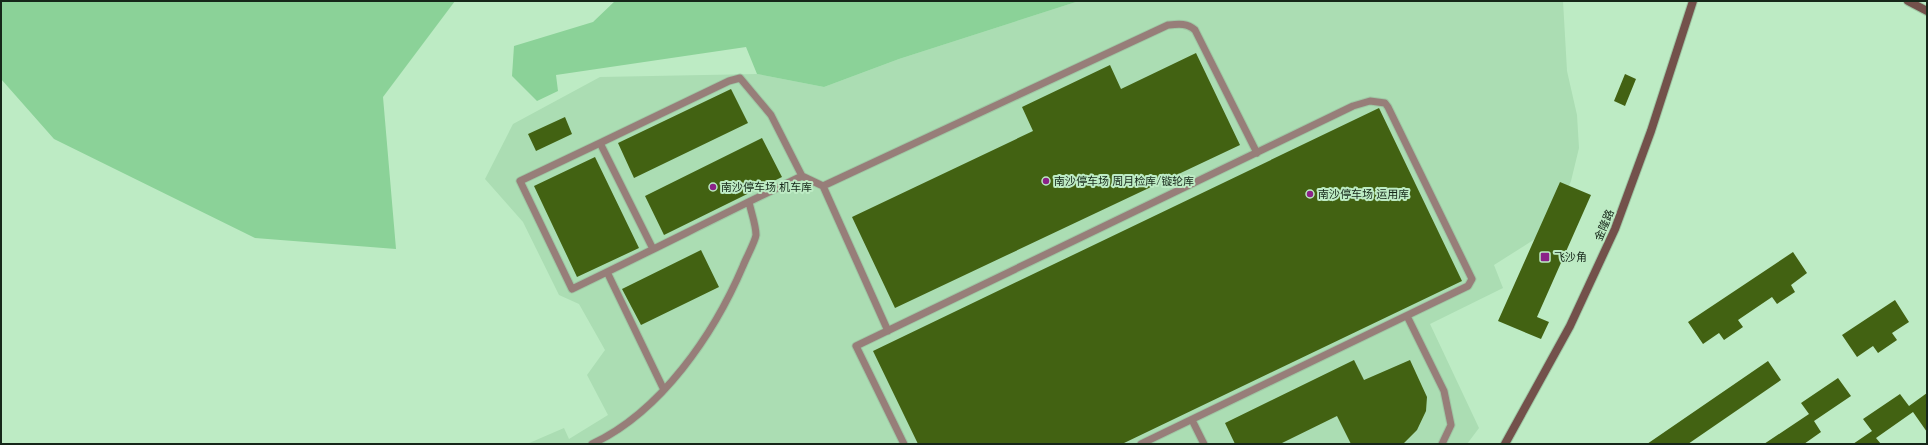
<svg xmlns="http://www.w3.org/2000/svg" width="1928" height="445" font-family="'Libre Baskerville','Noto Sans SC',serif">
<rect width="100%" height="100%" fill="#bdebc4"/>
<path fill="#abddb3" d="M 1079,1 L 1563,1 L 1567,71 L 1577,115 L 1579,148 L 1571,181 L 1557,216 L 1535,239 L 1494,265 L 1503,288 L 1430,324 L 1479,428 L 1467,444 L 527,444 L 564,428 L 569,439 L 608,415 L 587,375 L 605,350 L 579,304 L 559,295 L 523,222 L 485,179 L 513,124 L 600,77 L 757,74 L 824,87 L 899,59 Z"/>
<path fill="#8bd298" d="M 1,1 L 455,1 L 383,97 L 396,249 L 255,238 L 54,139 L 1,79 Z
M 615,1 L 1079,1 L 899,59 L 824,87 L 757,74 L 746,47 L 556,75 L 558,91 L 537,101 L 512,76 L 514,46 L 593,22 Z"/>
<path fill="#426212" d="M 1196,53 L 1240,145 L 895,308 L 852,217 L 1033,131 L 1022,107 L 1110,65 L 1121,89 Z
M 1625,74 L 1636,79 L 1625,106 L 1614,101 Z
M 731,89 L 748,123 L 634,178 L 618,143 Z
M 1379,108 L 1462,281 L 1122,444 L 918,444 L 873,351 Z
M 565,117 L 572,134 L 536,151 L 528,134 Z
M 762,138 L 782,177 L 664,235 L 645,196 Z
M 595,157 L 639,248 L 577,277 L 534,186 Z
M 1560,182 L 1591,195 L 1537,317 L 1549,322 L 1541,339 L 1498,321 Z
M 701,250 L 719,287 L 641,325 L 622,289 Z
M 1793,252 L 1807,273 L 1791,285 L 1795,292 L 1777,304 L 1772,297 L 1738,320 L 1743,327 L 1724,340 L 1719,333 L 1703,344 L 1688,322 Z
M 1895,300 L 1909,322 L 1892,333 L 1897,340 L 1878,353 L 1873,346 L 1857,357 L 1842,335 Z
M 1354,360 L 1364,380 L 1410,360 L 1427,397 L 1426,411 L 1417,430 L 1404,443 L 1351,444 L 1337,416 L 1280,444 L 1235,444 L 1225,423 Z
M 1768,361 L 1781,380 L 1688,444 L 1647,444 Z
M 1838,378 L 1851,396 L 1814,421 L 1821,432 L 1804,444 L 1764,444 L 1809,414 L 1801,403 Z
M 1927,393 L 1927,432 L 1913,412 L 1876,438 L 1881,444 L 1853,444 L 1872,431 L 1863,419 L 1900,394 L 1909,406 Z"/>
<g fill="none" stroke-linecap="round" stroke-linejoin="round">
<defs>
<path id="lane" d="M 600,143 L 729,81 L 740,78 L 771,115 L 802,176
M 653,249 L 600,143 L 520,181 L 572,289 C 649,252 725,213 802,176 L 823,186
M 607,272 L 664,390
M 1407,316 L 1444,391 L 1451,425 L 1442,444
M 888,331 L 823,186 L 1168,25 C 1179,24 1187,23 1195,30 L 1257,153
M 1192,420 L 1204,444
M 592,444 C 661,412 714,334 743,266 C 746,258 755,242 756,235 C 756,225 751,212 749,202
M 904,444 L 856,346 L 1353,106 L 1370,101 L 1385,103 L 1388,107 L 1472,279 L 1468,286 L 1141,444"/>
<path id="secondary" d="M 1908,1 L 1927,11
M 1505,444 L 1570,326 L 1615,229 L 1651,131 L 1693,1"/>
</defs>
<use href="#lane" stroke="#9fc8a5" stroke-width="9"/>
<use href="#secondary" stroke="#9fc8a5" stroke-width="10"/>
<use href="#lane" stroke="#977e79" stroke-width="7"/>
<use href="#secondary" stroke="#73514b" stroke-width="8"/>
</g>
<g fill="#8b2288" stroke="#bdebc4" stroke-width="1.5">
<circle cx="1046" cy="181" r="4"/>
<circle cx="713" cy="187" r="4"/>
<circle cx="1310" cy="194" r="4"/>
<rect x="1540" y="252" width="10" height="10" rx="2"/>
</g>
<g text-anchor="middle" stroke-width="4" stroke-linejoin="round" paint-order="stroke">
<g font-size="11" fill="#162719" stroke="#bdebc4" text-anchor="start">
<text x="1054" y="185">南沙停车场 周月检库/镟轮库</text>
<text x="721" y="191">南沙停车场 机车库</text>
<text x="1318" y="198">南沙停车场 运用库</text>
<text x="1554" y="261">飞沙角</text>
</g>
<g font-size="11" fill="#162719" stroke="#bdebc4">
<text transform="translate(1604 225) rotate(-67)" y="4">金隆路</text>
</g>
</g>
<rect width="1928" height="445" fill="none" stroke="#162719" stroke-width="4"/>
</svg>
